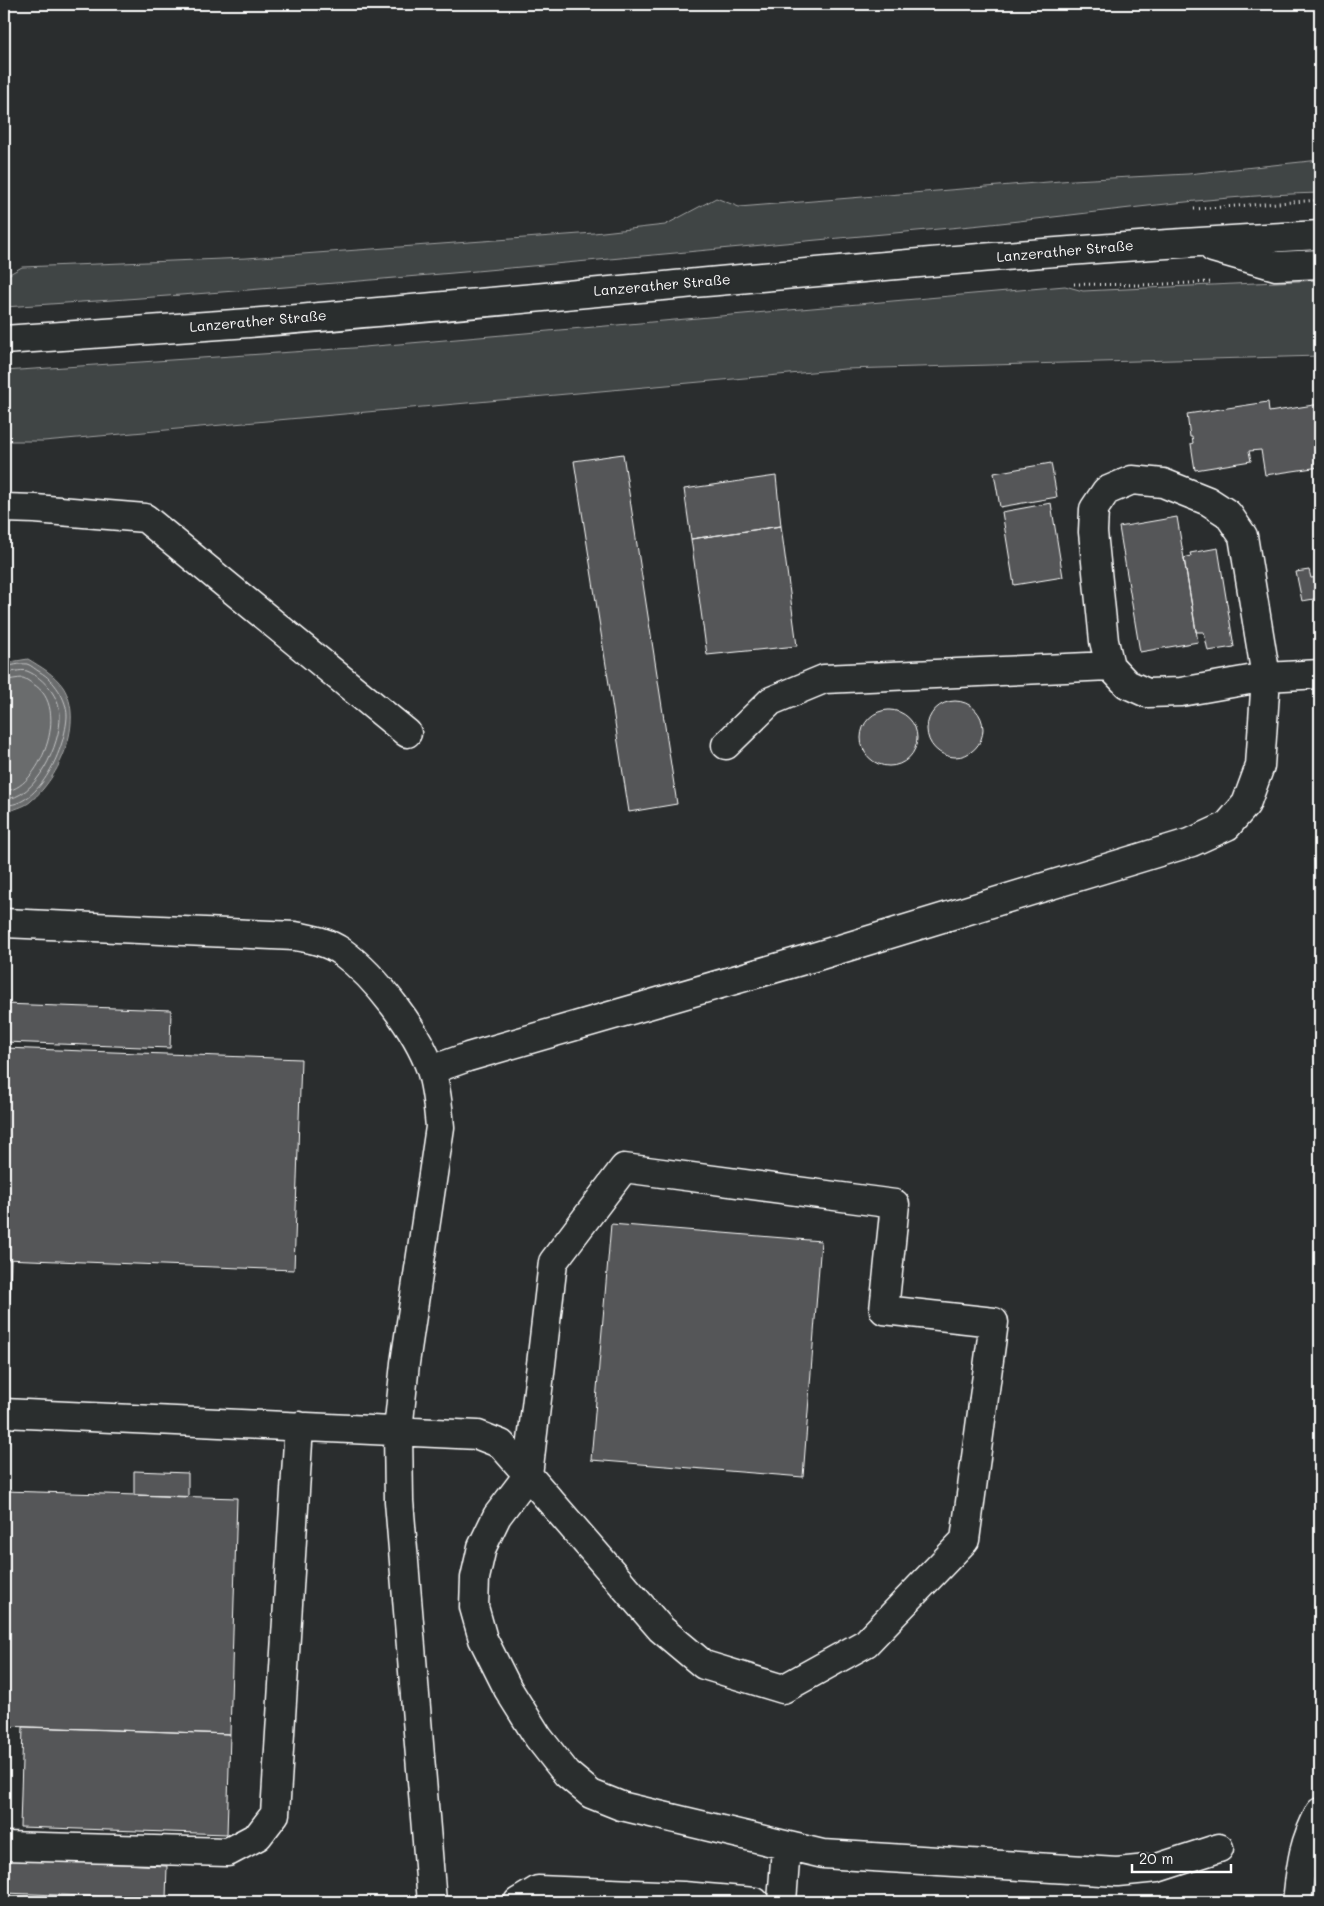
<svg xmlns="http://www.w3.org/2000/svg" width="1324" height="1906" font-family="Mali,sans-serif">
<rect width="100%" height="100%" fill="#2a2d2e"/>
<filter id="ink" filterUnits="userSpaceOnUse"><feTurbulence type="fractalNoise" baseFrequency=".02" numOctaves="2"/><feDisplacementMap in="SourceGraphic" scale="10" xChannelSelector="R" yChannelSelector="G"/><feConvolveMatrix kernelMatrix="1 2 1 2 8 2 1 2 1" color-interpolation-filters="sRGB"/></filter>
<g filter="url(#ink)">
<path fill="#414445" stroke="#a0a2a2" d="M 1320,160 L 1320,193 C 1196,196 1073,217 950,228 C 635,256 320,288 4,307 L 4,277 L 22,267 L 247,258 L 594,233 L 665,225 L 716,198 L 739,207 L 1073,180 L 1188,174 Z
M 1320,280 L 1320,356 L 845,369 L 44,441 L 4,441 L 4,371 L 353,348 L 1065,286 L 1083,291 Z"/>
<path fill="#6a6c6d" stroke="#a6a7a7" d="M 28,659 C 41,667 54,674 63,687 C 85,721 59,778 31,801 C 26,806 17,808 10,811 L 4,809 L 4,663 Z"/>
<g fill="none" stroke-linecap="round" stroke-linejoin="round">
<path stroke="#c3c4c5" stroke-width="1" d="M 4,667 C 11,666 20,663 27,664 C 31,665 36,670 40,672 C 54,680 67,699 67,716 C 66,746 40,808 4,805
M 4,673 C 11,673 20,669 27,671 C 44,678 60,697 60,716 C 61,743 36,800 4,799
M 4,680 C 10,680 17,678 23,678 C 26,679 30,682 33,684 C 73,707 38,792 4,791"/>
</g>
<path fill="#555758" stroke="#fff" d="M 1268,402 L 1269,412 L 1320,404 L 1320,467 L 1265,475 L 1261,450 L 1249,451 L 1251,461 L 1195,470 L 1191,444 L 1193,443 L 1192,437 L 1190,437 L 1187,414 Z
M 623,454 L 677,804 L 629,812 L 574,461 Z
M 1051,463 L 1057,497 L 1000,507 L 994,473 Z
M 776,476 L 781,526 L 691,539 L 684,489 Z
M 1051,503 L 1063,577 L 1014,585 L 1002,512 Z
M 1177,517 L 1198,642 L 1140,652 L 1119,527 Z
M 781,526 L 797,646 L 707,655 L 691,539 Z
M 1218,548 L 1234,647 L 1208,651 L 1204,632 L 1196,632 L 1184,558 L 1191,556 L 1190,553 Z
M 1309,570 L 1311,578 L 1320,577 L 1320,598 L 1302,601 L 1296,572 Z
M927 729a28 28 0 1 1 56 0a28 28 0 1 1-56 0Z
M861 738a28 28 0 1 1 56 0a28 28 0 1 1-56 0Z
M 4,1004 L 171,1010 L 170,1048 L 4,1042 Z
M 4,1048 L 301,1059 L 294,1270 L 4,1259 Z
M 611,1224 L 821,1241 L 803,1477 L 591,1460 Z
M 4,1259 L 11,1260 L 9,1318 L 4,1318 Z
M 134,1471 L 188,1473 L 188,1497 L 134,1495 Z
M 4,1491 L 237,1498 L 230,1734 L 4,1726 Z
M 23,1727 L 230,1734 L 227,1834 L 20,1827 Z
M 4,1859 L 167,1866 L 166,1899 L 4,1893 Z
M 1308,1862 L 1320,1863 L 1320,1892 L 1308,1892 Z"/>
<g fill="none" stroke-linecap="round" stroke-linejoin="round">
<defs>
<path id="minor" d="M 4,508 L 35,509 L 145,518 L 407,733
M 726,745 L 771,701 L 824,679 L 1110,666
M 4,923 L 295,936 C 312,939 328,942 342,952 C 376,977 417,1030 431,1070 C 437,1089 438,1108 440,1127 L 405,1363 L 398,1431 L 399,1501 L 432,1902
M 431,1070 L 468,1057 L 814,957 L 1192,842 L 1227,826 L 1246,804 L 1260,766 L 1266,677 L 1243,536 L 1228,514 L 1208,501 L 1163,483 L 1132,480 L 1106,491 L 1094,509 L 1093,532 L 1104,641 L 1110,666 L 1127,684 L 1147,693 L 1181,692 L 1266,677 L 1320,674
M 4,1413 L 478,1435 L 501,1444 L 661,1629 L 704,1665 L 783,1689 L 866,1643 L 965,1540 L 994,1322 L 884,1310 L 895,1204 L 624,1168 L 553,1262 L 528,1475 L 497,1516 L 482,1547 L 475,1578 L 474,1607 L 483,1639 L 508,1689 L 538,1737 L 567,1774 L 591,1794 L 621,1806 L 823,1854 L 1117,1872 L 1157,1868 L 1219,1848
M 4,1846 L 228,1852 L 258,1836 L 275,1814 L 299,1426
M 683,1896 L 755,1902
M 518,1902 L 538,1890 L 683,1896 L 683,1902
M 782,1902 L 786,1847
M 1297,1902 C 1301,1866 1302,1845 1320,1812"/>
<path id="major" d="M 1213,248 L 1276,266 L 1320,264
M 4,340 C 85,334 167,329 249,323 C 606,294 962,253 1320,235"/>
</defs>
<use href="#minor" stroke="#fff" stroke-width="31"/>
<use href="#major" stroke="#fff" stroke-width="31"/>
<path stroke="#fff" stroke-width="3" stroke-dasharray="1 4" stroke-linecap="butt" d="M 1194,209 L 1320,200
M 1074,284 L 1140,285 L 1212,282"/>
<use href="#minor" stroke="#2a2d2e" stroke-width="28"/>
<use href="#major" stroke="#2a2d2e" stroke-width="28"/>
</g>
</g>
<g text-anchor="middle" stroke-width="4" stroke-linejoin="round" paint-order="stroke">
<g font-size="14" fill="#fff" stroke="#2a2d2e">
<text transform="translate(1065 251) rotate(-5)" y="5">Lanzerather Straße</text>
<text transform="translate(662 285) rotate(-5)" y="5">Lanzerather Straße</text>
<text transform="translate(258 321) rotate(-5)" y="5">Lanzerather Straße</text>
</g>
</g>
<rect width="1324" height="1906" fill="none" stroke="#2a2d2e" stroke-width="20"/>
<rect x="10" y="10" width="1304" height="1886" fill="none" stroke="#fff" stroke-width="2" filter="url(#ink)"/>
<path d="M1132 1864v8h99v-8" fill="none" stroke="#ffffff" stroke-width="2.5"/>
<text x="1139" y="1864" font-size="15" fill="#ffffff" stroke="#2a2d2e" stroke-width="4" paint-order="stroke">20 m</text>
</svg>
